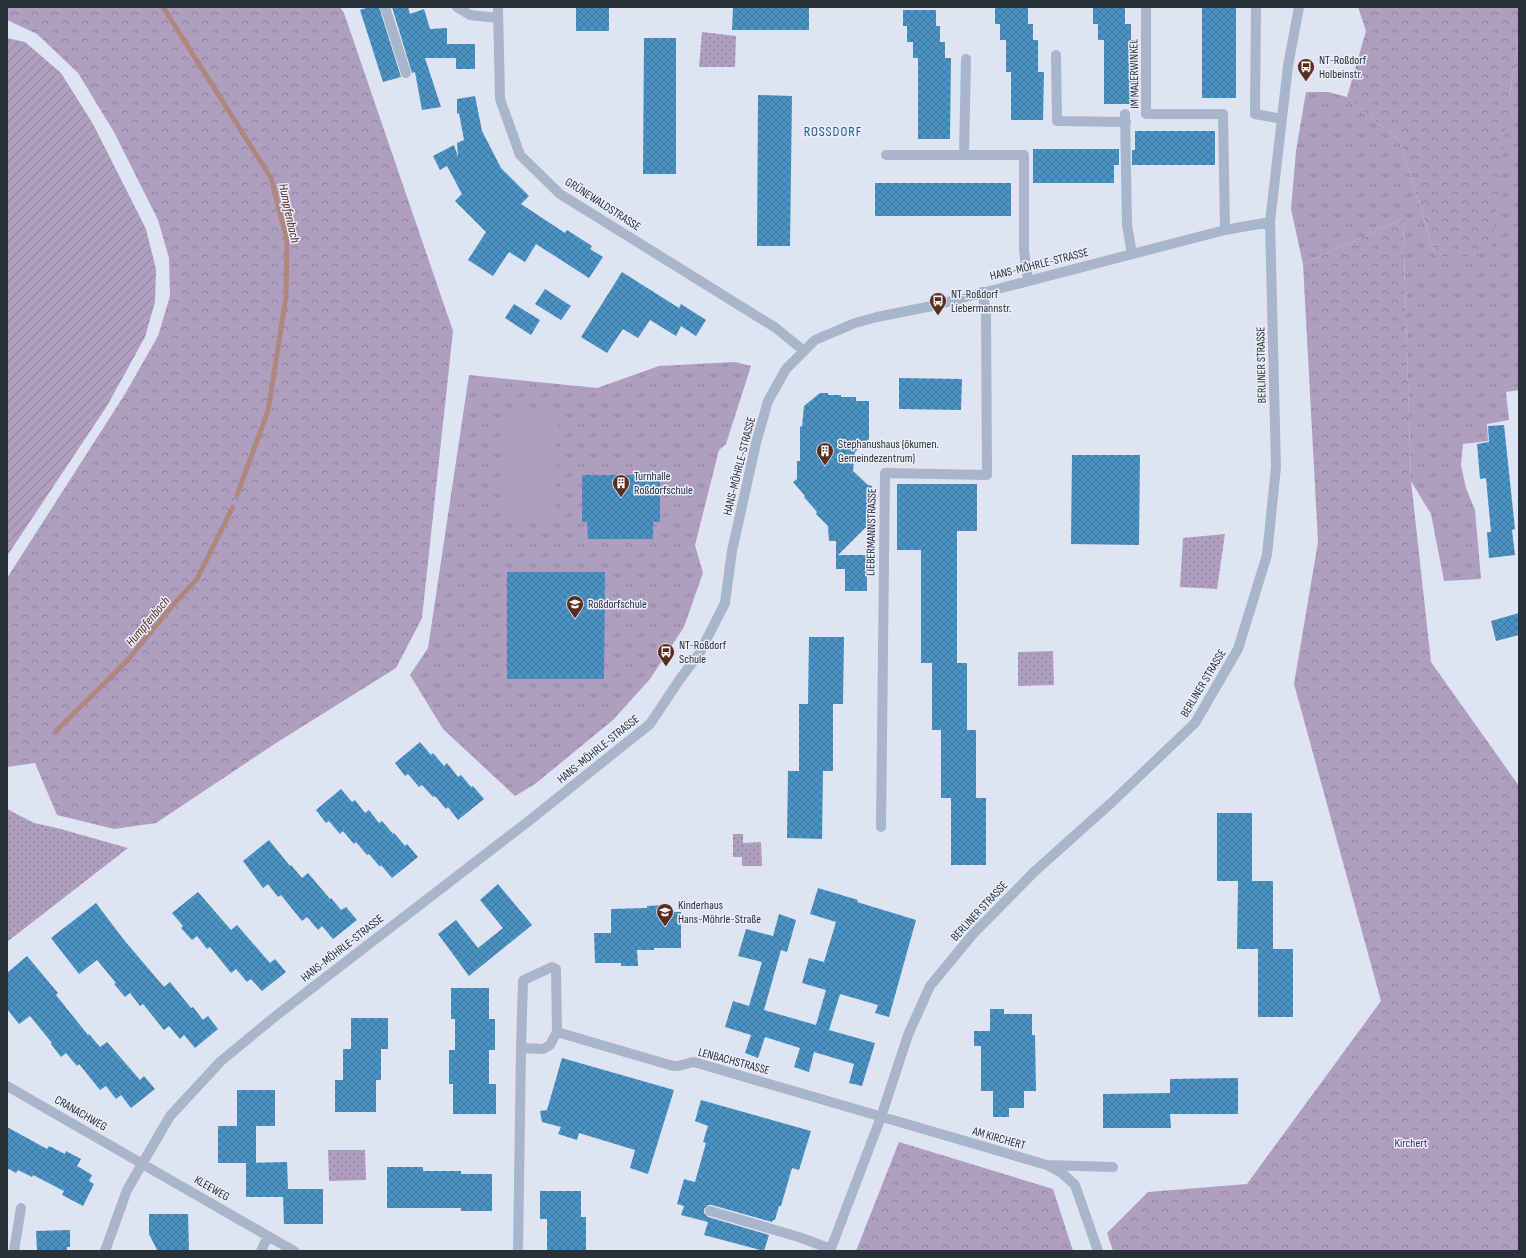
<svg xmlns="http://www.w3.org/2000/svg" width="1526" height="1258" font-family="'Sofia Sans Condensed',sans-serif">
<defs>
<pattern id="grass-tufts" width="24" height="20" patternUnits="userSpaceOnUse"><rect width="24" height="20" fill="#b09ec1"/><path d="M3 7l-1-3M5 7V3M7 7l1-3M15 17l-1-3M17 17v-4M19 17l1-3" fill="none" stroke="#8f819e"/></pattern>
<pattern id="forest-crowns" width="20" height="18" patternUnits="userSpaceOnUse"><rect width="20" height="18" fill="#b09ec1"/><path d="M2 6a3 3 0 1 1 6 0M12 15a3 3 0 1 1 6 0" fill="none" stroke="#8f819e"/></pattern>
<pattern id="park-dots" width="8" height="8" patternUnits="userSpaceOnUse"><rect width="8" height="8" fill="#b09ec1"/><path d="M2 2h.1M6 6h.1" fill="none" stroke="#8f819e" stroke-width="1.8" stroke-linecap="round"/></pattern>
<pattern id="garden-furrows" width="10" height="10" patternUnits="userSpaceOnUse"><rect width="10" height="10" fill="#b09ec1"/><path d="M-1 1l2-2M0 10L10 0M9 11l2-2" fill="none" stroke="#8f819e"/></pattern>
<pattern id="building-cross-hatch" width="8" height="8" patternUnits="userSpaceOnUse"><rect width="8" height="8" fill="#4a91c4"/><path d="M0 0l8 8M0 8l8-8" fill="none" stroke="#3e77a0"/></pattern>
</defs>
<rect width="100%" height="100%" fill="#dee4f2"/>
<path fill="url(#grass-tufts)" d="M 1519,32 L 1519,390 L 1506,392 L 1509,420 L 1487,424 L 1488,441 L 1463,444 L 1461,465 L 1466,488 L 1475,510 L 1481,579 L 1444,581 L 1431,514 L 1411,481 L 1403,219 L 1303,264 L 1291,209 L 1296,151 L 1306,92 L 1328,92 L 1347,97 L 1400,141 L 1435,255 L 1509,100 Z
M 735,362 L 751,366 L 726,444 L 719,450 L 695,545 L 703,573 L 684,627 L 650,679 L 613,720 L 535,784 L 515,796 L 443,729 L 410,675 L 428,648 L 469,375 L 597,388 L 659,366 Z"/>
<path fill="url(#forest-crowns)" d="M 7,7 L 340,7 L 344,13 L 453,331 L 422,618 L 396,668 L 276,743 L 156,823 L 114,829 L 57,815 L 35,763 L 7,767 L 7,578 L 125,394 L 158,336 L 170,296 L 169,258 L 158,220 L 114,132 L 78,73 L 37,34 L 7,20 Z
M 1358,7 L 1519,7 L 1519,32 L 1509,100 L 1491,250 L 1459,258 L 1435,255 L 1400,141 L 1347,97 L 1366,31 Z
M 1403,219 L 1411,481 L 1431,662 L 1519,786 L 1519,1251 L 1113,1251 L 1107,1233 L 1148,1192 L 1247,1184 L 1381,1001 L 1294,684 L 1318,542 L 1303,264 Z
M 899,1142 L 1053,1189 L 1073,1251 L 856,1251 Z"/>
<path fill="url(#park-dots)" d="M 702,32 L 736,36 L 735,67 L 699,67 Z
M 1225,534 L 1217,589 L 1180,587 L 1183,538 Z
M 1053,651 L 1054,685 L 1018,686 L 1018,652 Z
M 7,809 L 34,823 L 57,828 L 128,848 L 7,942 Z
M 733,834 L 743,834 L 743,843 L 761,842 L 762,866 L 742,866 L 742,857 L 733,857 Z
M 328,1150 L 365,1150 L 366,1180 L 329,1181 Z"/>
<path fill="url(#garden-furrows)" d="M 7,38 L 25,42 L 61,73 L 93,124 L 146,229 L 156,269 L 155,302 L 145,337 L 107,406 L 7,556 Z"/>
<path fill="#b09ec1" d="M 501,407 L 557,408 L 556,521 L 500,520 Z"/>
<g fill="none" stroke-linecap="round" stroke-linejoin="round">
<path stroke="#af887d" stroke-width="5" d="M 163,7 L 271,178 L 287,240 L 286,297 L 268,411 L 237,495
M 55,732 L 127,661 L 173,605 L 197,579 L 233,507"/>
</g>
<path fill="url(#building-cross-hatch)" d="M 369,7 L 379,7 L 401,77 L 383,82 L 360,10 Z
M 392,7 L 408,7 L 410,14 L 424,9 L 430,29 L 447,28 L 447,44 L 475,44 L 475,69 L 456,69 L 456,58 L 425,58 L 441,107 L 422,110 L 415,72 L 412,73 Z
M 576,7 L 609,7 L 609,31 L 576,31 Z
M 733,7 L 809,7 L 809,30 L 732,30 Z
M 995,7 L 1028,7 L 1028,24 L 1033,24 L 1033,40 L 1038,40 L 1038,72 L 1044,72 L 1043,120 L 1011,120 L 1011,72 L 1006,72 L 1006,40 L 1000,40 L 1000,24 L 995,24 Z
M 1093,7 L 1125,8 L 1125,24 L 1131,24 L 1131,40 L 1136,40 L 1136,104 L 1104,104 L 1104,40 L 1098,40 L 1098,24 L 1093,24 Z
M 1202,7 L 1236,7 L 1236,98 L 1202,98 Z
M 903,10 L 936,10 L 936,26 L 940,26 L 940,42 L 945,42 L 945,58 L 951,58 L 950,139 L 918,139 L 918,58 L 913,58 L 913,42 L 907,42 L 907,26 L 903,26 Z
M 644,38 L 676,38 L 676,174 L 643,174 Z
M 758,95 L 792,96 L 790,246 L 757,246 Z
M 475,96 L 482,131 L 501,168 L 529,196 L 521,204 L 565,233 L 567,230 L 592,246 L 590,249 L 603,257 L 589,278 L 536,244 L 525,262 L 509,252 L 493,276 L 468,260 L 486,232 L 455,201 L 462,194 L 447,166 L 440,170 L 433,156 L 454,145 L 458,157 L 457,143 L 464,140 L 459,113 L 457,114 L 457,99 Z
M 1135,131 L 1215,131 L 1215,165 L 1132,165 L 1132,150 L 1135,150 Z
M 1033,149 L 1119,149 L 1119,165 L 1114,165 L 1114,183 L 1033,183 Z
M 875,183 L 1011,183 L 1011,216 L 875,216 Z
M 622,272 L 679,308 L 681,304 L 706,320 L 696,336 L 681,326 L 676,336 L 650,320 L 638,338 L 623,329 L 607,353 L 581,337 Z
M 545,289 L 571,306 L 561,320 L 535,304 Z
M 514,304 L 540,320 L 531,335 L 505,318 Z
M 899,378 L 962,379 L 961,410 L 899,409 Z
M 820,393 L 828,393 L 828,395 L 841,395 L 841,397 L 856,397 L 856,401 L 869,401 L 869,439 L 855,452 L 853,471 L 868,485 L 872,486 L 873,509 L 869,509 L 869,527 L 865,528 L 838,555 L 867,555 L 867,591 L 845,591 L 845,569 L 836,569 L 836,541 L 829,541 L 828,526 L 816,514 L 817,512 L 804,497 L 805,496 L 793,482 L 797,479 L 797,461 L 800,461 L 800,426 L 802,427 L 804,406 Z
M 1504,425 L 1515,529 L 1512,530 L 1515,555 L 1489,558 L 1487,532 L 1491,532 L 1486,478 L 1480,479 L 1477,444 L 1489,442 L 1488,426 Z
M 1072,455 L 1140,455 L 1139,545 L 1071,544 Z
M 582,475 L 660,475 L 660,522 L 653,522 L 653,539 L 588,539 L 587,522 L 582,522 Z
M 897,484 L 977,484 L 977,531 L 957,531 L 957,663 L 967,663 L 967,730 L 976,730 L 976,798 L 986,798 L 986,865 L 951,865 L 951,798 L 941,798 L 941,730 L 932,730 L 932,663 L 921,663 L 921,550 L 897,550 Z
M 507,572 L 605,572 L 604,679 L 507,679 Z
M 1519,613 L 1519,635 L 1496,641 L 1491,621 Z
M 809,637 L 844,637 L 843,704 L 833,704 L 833,771 L 823,771 L 822,839 L 787,838 L 788,771 L 799,771 L 799,704 L 808,704 Z
M 420,742 L 431,755 L 433,753 L 444,766 L 447,763 L 458,777 L 461,775 L 471,787 L 473,786 L 484,799 L 458,820 L 448,807 L 446,809 L 435,796 L 433,797 L 422,785 L 419,787 L 408,774 L 405,776 L 395,763 Z
M 341,789 L 352,802 L 355,800 L 365,813 L 369,810 L 379,823 L 382,821 L 393,834 L 394,833 L 405,846 L 407,844 L 418,857 L 392,878 L 381,865 L 380,867 L 369,854 L 367,855 L 356,842 L 354,844 L 343,831 L 340,834 L 329,821 L 326,823 L 316,810 Z
M 1217,813 L 1252,813 L 1252,881 L 1273,881 L 1273,949 L 1293,949 L 1293,1017 L 1258,1017 L 1258,949 L 1237,949 L 1238,881 L 1217,881 Z
M 269,840 L 290,866 L 291,865 L 302,878 L 308,873 L 330,899 L 331,898 L 341,910 L 346,907 L 357,920 L 333,939 L 322,926 L 318,930 L 307,917 L 302,921 L 281,895 L 278,897 L 268,884 L 263,888 L 243,861 Z
M 498,884 L 532,925 L 469,976 L 438,934 L 456,920 L 478,948 L 503,928 L 480,900 Z
M 818,888 L 858,900 L 857,902 L 916,920 L 889,1017 L 875,1013 L 878,1005 L 840,994 L 829,1030 L 875,1043 L 862,1086 L 849,1083 L 854,1064 L 814,1052 L 809,1072 L 794,1067 L 800,1048 L 765,1037 L 758,1058 L 745,1053 L 751,1035 L 725,1027 L 733,1001 L 749,1006 L 762,962 L 738,956 L 746,929 L 773,936 L 779,914 L 796,920 L 787,952 L 781,950 L 764,1010 L 816,1025 L 826,990 L 802,983 L 809,958 L 824,962 L 836,922 L 810,914 Z
M 198,892 L 231,930 L 237,925 L 270,963 L 275,959 L 286,972 L 262,991 L 251,979 L 247,982 L 236,969 L 231,973 L 210,947 L 207,949 L 197,936 L 192,940 L 181,928 L 183,926 L 172,913 Z
M 96,903 L 124,940 L 164,987 L 170,982 L 191,1008 L 193,1007 L 203,1020 L 208,1016 L 218,1029 L 195,1048 L 184,1035 L 180,1039 L 169,1026 L 164,1030 L 143,1004 L 140,1006 L 130,993 L 125,997 L 114,984 L 116,983 L 97,960 L 79,974 L 51,938 Z
M 664,905 L 664,912 L 681,912 L 681,948 L 654,948 L 654,950 L 637,950 L 638,966 L 621,966 L 621,963 L 595,963 L 594,933 L 611,933 L 611,909 L 647,908 L 647,906 Z
M 27,956 L 58,993 L 56,995 L 88,1035 L 89,1034 L 100,1047 L 107,1042 L 140,1080 L 144,1076 L 155,1089 L 131,1108 L 121,1095 L 116,1099 L 106,1086 L 100,1090 L 79,1064 L 77,1066 L 66,1053 L 61,1057 L 51,1044 L 52,1043 L 30,1016 L 19,1024 L 7,1009 L 7,973 Z
M 451,988 L 489,988 L 489,1019 L 495,1019 L 495,1050 L 489,1050 L 489,1084 L 496,1084 L 496,1114 L 453,1114 L 453,1084 L 449,1084 L 449,1050 L 455,1050 L 455,1019 L 451,1019 Z
M 990,1009 L 1004,1009 L 1004,1014 L 1032,1014 L 1032,1035 L 1035,1035 L 1036,1091 L 1024,1091 L 1024,1108 L 1009,1108 L 1009,1117 L 993,1117 L 993,1091 L 981,1091 L 981,1046 L 974,1046 L 974,1031 L 990,1031 Z
M 351,1018 L 388,1018 L 388,1049 L 381,1049 L 381,1080 L 376,1080 L 376,1112 L 335,1112 L 335,1080 L 343,1080 L 343,1049 L 351,1049 Z
M 562,1058 L 674,1090 L 648,1174 L 630,1168 L 635,1150 L 579,1133 L 577,1140 L 558,1134 L 561,1127 L 542,1122 L 540,1111 L 547,1110 Z
M 1238,1078 L 1238,1114 L 1170,1114 L 1171,1128 L 1103,1128 L 1103,1094 L 1170,1093 L 1170,1079 Z
M 237,1090 L 275,1090 L 275,1126 L 256,1126 L 256,1163 L 218,1163 L 218,1126 L 237,1126 Z
M 701,1100 L 811,1131 L 799,1170 L 792,1168 L 781,1206 L 779,1206 L 775,1220 L 773,1220 L 772,1222 L 712,1205 L 708,1205 L 704,1209 L 704,1213 L 708,1217 L 769,1235 L 764,1251 L 704,1235 L 708,1222 L 681,1215 L 684,1206 L 677,1204 L 684,1179 L 695,1182 L 706,1143 L 703,1142 L 708,1126 L 695,1121 Z
M 7,1127 L 47,1149 L 49,1146 L 65,1154 L 66,1151 L 81,1159 L 77,1166 L 92,1175 L 89,1181 L 94,1184 L 83,1206 L 62,1195 L 64,1191 L 33,1175 L 32,1177 L 18,1170 L 16,1173 L 7,1168 Z
M 287,1162 L 288,1189 L 323,1189 L 323,1224 L 284,1224 L 283,1197 L 246,1197 L 246,1163 Z
M 387,1167 L 423,1167 L 423,1171 L 461,1171 L 461,1174 L 492,1174 L 492,1211 L 461,1211 L 461,1208 L 387,1208 Z
M 540,1191 L 581,1191 L 581,1217 L 586,1217 L 586,1251 L 547,1251 L 547,1219 L 540,1219 Z
M 149,1214 L 188,1214 L 189,1250 L 157,1250 L 149,1234 Z
M 70,1230 L 70,1247 L 67,1247 L 67,1251 L 37,1251 L 36,1231 Z"/>
<g fill="none" stroke-linecap="round" stroke-linejoin="round">
<path stroke="#a9b5ca" stroke-width="10" d="M 385,7 L 406,73
M 457,7 L 470,15 L 498,18
M 498,7 L 500,99 L 520,155 L 560,194 L 776,328 L 804,351
M 1146,7 L 1146,114 L 1223,114 L 1225,230
M 1256,7 L 1255,114 L 1282,119
M 1056,55 L 1057,121 L 1126,122
M 966,59 L 964,155 L 1024,155 L 1024,251 L 1028,280
M 1125,114 L 1127,225 L 1132,254
M 886,155 L 964,155
M 881,827 L 885,473 L 987,475 L 986,312 L 982,292
M 552,967 L 556,969 L 557,1032 L 550,1045 L 543,1049 L 521,1048 L 523,981 L 526,979 Z
M 557,1032 L 673,1066 C 680,1067 686,1063 694,1062 L 1047,1165 L 1113,1167
M 7,1086 L 294,1251
M 1049,1166 L 1062,1173 L 1075,1185 L 1098,1251
M 710,1211 L 799,1237 L 831,1249
M 14,1251 L 21,1208
M 105,1251 L 127,1190 L 170,1116 L 221,1061 L 277,1015 L 530,820 L 650,724 L 680,679 L 699,654 L 725,603 L 732,551 L 756,443 L 768,401 L 786,369 L 815,340 L 855,323 L 877,317 L 932,306 L 1225,230 L 1270,222
M 261,1251 L 268,1236
M 518,1251 L 521,1048
M 830,1251 L 881,1117 L 908,1035 L 930,986 L 973,934 L 1034,872 L 1110,804 L 1195,723 L 1238,649 L 1267,555 L 1276,467 L 1270,222 L 1288,66 L 1299,7"/>
</g>
<defs>
<symbol id="bus-pin" viewBox="-11 -11 22 30"><path d="M0 17L-7.5 6A9.5 9.5 0 1 1 7.5 6Z" fill="#592d1f" stroke="#eaeefa"/><path d="M-5-6H5V4H4V6H2V4H-2V6H-4V4H-5ZM-3.5-4V0h7V-4ZM-3.5 1.2v1.5H-2V1.2ZM2 1.2v1.5H3.5V1.2Z" fill="#fff"/></symbol>
<symbol id="building-pin" viewBox="-11 -11 22 30"><path d="M0 17L-7.5 6A9.5 9.5 0 1 1 7.5 6Z" fill="#592d1f" stroke="#eaeefa"/><path d="M-4-6H4V6H1V3H-1V6H-4ZM-2.5-4.3h1.7v1.8h-1.7ZM.8-4.3h1.7v1.8H.8ZM-2.5-1h1.7V.8h-1.7ZM.8-1h1.7V.8H.8Z" fill="#fff"/></symbol>
<symbol id="school-pin" viewBox="-11 -11 22 30"><path d="M0 17L-7.5 6A9.5 9.5 0 1 1 7.5 6Z" fill="#592d1f" stroke="#eaeefa"/><path d="M0-5L7-2L0 1L-7-2ZM-4 1L0 2.5L4 1V4Q0 6-4 4Z" fill="#fff"/></symbol>
</defs>
<g fill-rule="evenodd">
<use href="#bus-pin" x="1296" y="57" width="20" height="27"/>
<use href="#bus-pin" x="928" y="291" width="20" height="27"/>
<use href="#building-pin" x="815" y="441" width="20" height="27"/>
<use href="#building-pin" x="611" y="473" width="20" height="27"/>
<use href="#school-pin" x="565" y="594" width="20" height="27"/>
<use href="#bus-pin" x="656" y="642" width="20" height="27"/>
<use href="#school-pin" x="655" y="902" width="20" height="27"/>
</g>
<g text-anchor="middle" stroke-width="3" stroke-linejoin="round" paint-order="stroke">
<g font-size="12" fill="#293038" stroke="#eaeefa" text-anchor="start">
<text x="1319" y="64">NT-Roßdorf<tspan x="1319" dy="14">Holbeinstr.</tspan></text>
<text x="951" y="298">NT-Roßdorf<tspan x="951" dy="14">Liebermannstr.</tspan></text>
<text x="838" y="448">Stephanushaus (ökumen.<tspan x="838" dy="14">Gemeindezentrum)</tspan></text>
<text x="634" y="480">Turnhalle<tspan x="634" dy="14">Roßdorfschule</tspan></text>
<text x="588" y="608">Roßdorfschule</text>
<text x="679" y="649">NT-Roßdorf<tspan x="679" dy="14">Schule</tspan></text>
<text x="678" y="909">Kinderhaus<tspan x="678" dy="14">Hans-Möhrle-Straße</tspan></text>
</g>
<g font-size="12" fill="#293038" stroke="#eaeefa">
<text transform="translate(1134 74) rotate(-91)" y="4">IM MALERWINKEL</text>
<text transform="translate(603 204) rotate(33)" y="4">GRÜNEWALDSTRASSE</text>
<text transform="translate(1039 264) rotate(-14)" y="4">HANS-MÖHRLE-STRASSE</text>
<text transform="translate(1261 365) rotate(-91)" y="4">BERLINER STRASSE</text>
<text transform="translate(739 466) rotate(-76)" y="4">HANS-MÖHRLE-STRASSE</text>
<text transform="translate(871 532) rotate(-89)" y="4">LIEBERMANNSTRASSE</text>
<text transform="translate(1203 683) rotate(-59)" y="4">BERLINER STRASSE</text>
<text transform="translate(598 749) rotate(-39)" y="4">HANS-MÖHRLE-STRASSE</text>
<text transform="translate(979 911) rotate(-47)" y="4">BERLINER STRASSE</text>
<text transform="translate(342 948) rotate(-38)" y="4">HANS-MÖHRLE-STRASSE</text>
<text transform="translate(734 1061) rotate(15)" y="4">LENBACHSTRASSE</text>
<text transform="translate(81 1113) rotate(30)" y="4">CRANACHWEG</text>
<text transform="translate(999 1138) rotate(16)" y="4">AM KIRCHERT</text>
<text transform="translate(212 1188) rotate(30)" y="4">KLEEWEG</text>
</g>
<g font-size="12" fill="#432d56" stroke="#eaeefa">
<text x="1411" y="1147">Kirchert</text>
</g>
<g font-size="13" font-style="italic" fill="#592d1f" stroke="#eaeefa">
<text transform="translate(290 213) rotate(78)" y="5">Humpfenbach</text>
<text transform="translate(147 621) rotate(-50)" y="5">Humpfenbach</text>
</g>
<g font-size="14" letter-spacing="1" fill="#235d86" stroke="#eaeefa">
<text x="833" y="136">ROSSDORF</text>
</g>
</g>
<rect width="1526" height="1258" fill="none" stroke="#293038" stroke-width="16"/>
</svg>
